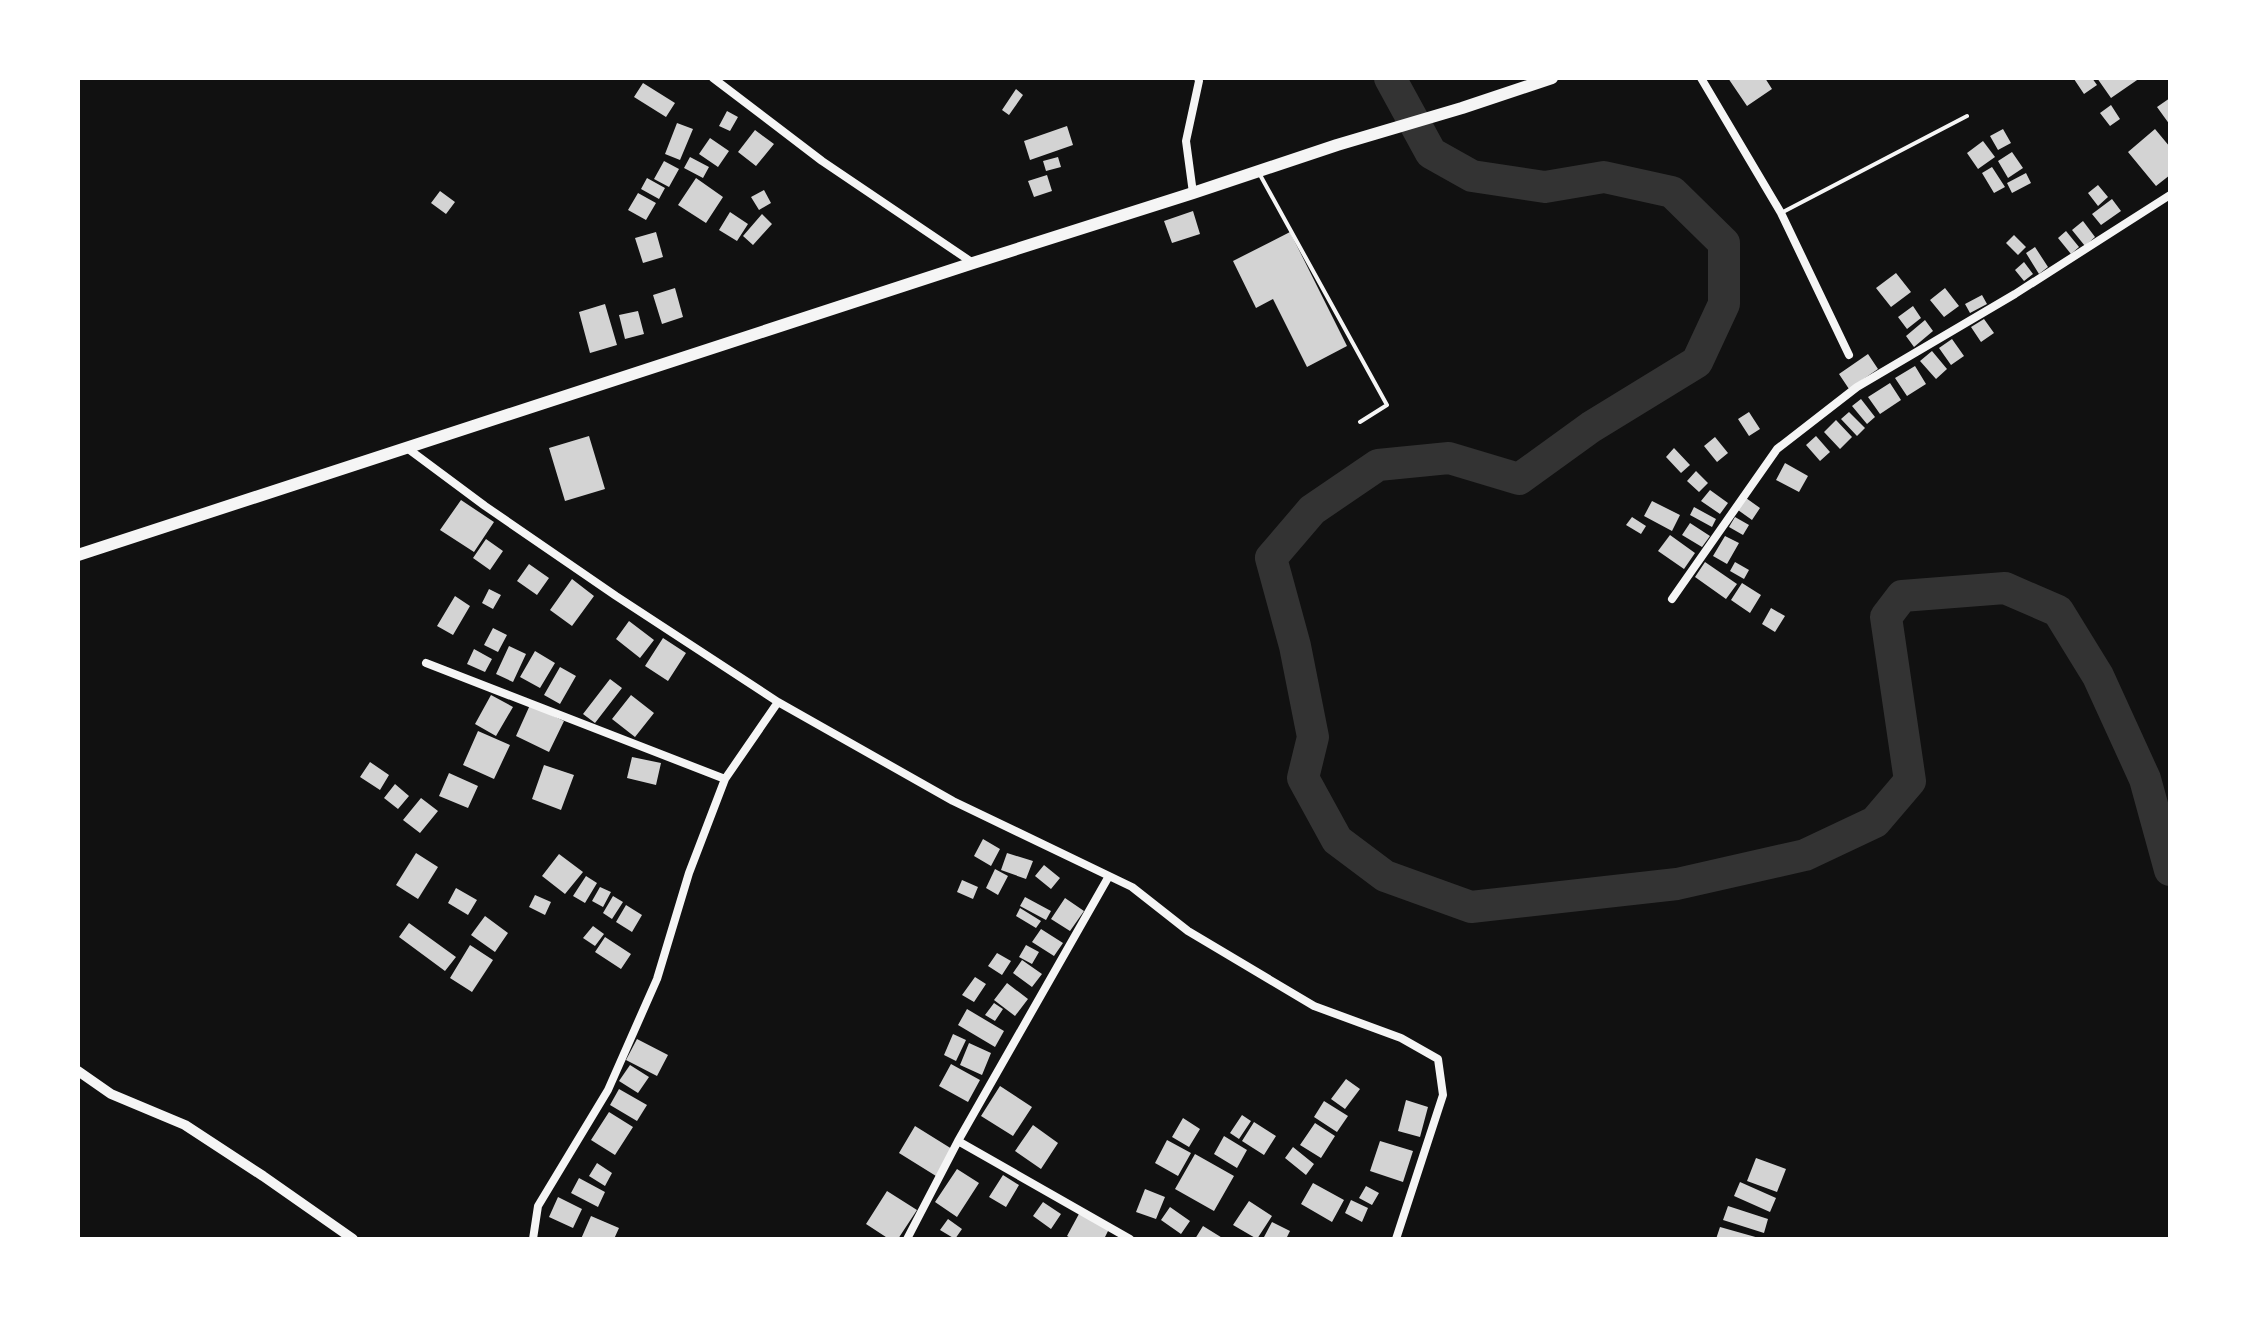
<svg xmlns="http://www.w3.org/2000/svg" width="2248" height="1317" font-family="'Source Sans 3',sans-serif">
<rect width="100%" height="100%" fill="#111"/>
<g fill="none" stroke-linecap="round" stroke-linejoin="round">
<path stroke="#333" stroke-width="32" d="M 1390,78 L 1431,153 L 1472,176 L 1545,187 L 1604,177 L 1672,192 L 1724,243 L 1724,304 L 1697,362 L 1591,427 L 1519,479 L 1449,458 L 1378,465 L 1312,510 L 1271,558 L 1295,646 L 1313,737 L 1303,778 L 1337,840 L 1385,876 L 1471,907 L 1677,884 L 1805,855 L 1875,822 L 1910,781 L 1886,617 L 1902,596 L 2005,588 L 2058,611 L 2098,676 L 2145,779 L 2170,870"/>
</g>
<path fill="#d3d3d3" d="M 1728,78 L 1765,78 L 1772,89 L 1747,106 Z
M 2076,78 L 2092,78 L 2097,85 L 2084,94 L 2074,79 Z
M 2097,78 L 2140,78 L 2111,98 Z
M 643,83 L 675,103 L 666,117 L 634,97 Z
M 1016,89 L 1023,95 L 1009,115 L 1002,110 Z
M 2170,98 L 2170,125 L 2157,107 Z
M 2111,105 L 2120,119 L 2110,126 L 2100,113 Z
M 727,111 L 738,117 L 730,131 L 719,126 Z
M 677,123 L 693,129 L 680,160 L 665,154 Z
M 1067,126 L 1073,145 L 1030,160 L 1024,141 Z
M 2003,129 L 2011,143 L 1998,150 L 1990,136 Z
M 2155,129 L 2170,147 L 2170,175 L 2156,186 L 2128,152 Z
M 755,130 L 774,144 L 756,166 L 738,152 Z
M 710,138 L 729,151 L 718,167 L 699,154 Z
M 1983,141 L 1995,157 L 1978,169 L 1967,153 Z
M 2012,152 L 2023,168 L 2008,178 L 1998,161 Z
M 690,157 L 709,167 L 703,178 L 684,168 Z
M 1058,157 L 1061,167 L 1046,171 L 1043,161 Z
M 664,161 L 679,169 L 669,187 L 654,179 Z
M 1992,167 L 2005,187 L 1994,193 L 1982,173 Z
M 2026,173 L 2031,183 L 2012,193 L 2007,183 Z
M 1047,175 L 1052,191 L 1034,197 L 1028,181 Z
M 647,178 L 665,188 L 659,199 L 641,189 Z
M 696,178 L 723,197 L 706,223 L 678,205 Z
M 2098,185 L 2108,197 L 2098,206 L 2088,193 Z
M 764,190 L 771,203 L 759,210 L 751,197 Z
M 440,191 L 455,202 L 446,214 L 431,203 Z
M 638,193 L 656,203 L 646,220 L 628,210 Z
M 2112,199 L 2121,211 L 2101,225 L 2092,214 Z
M 1193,211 L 1200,234 L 1172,243 L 1164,221 Z
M 730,212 L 748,224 L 737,241 L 719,230 Z
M 762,214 L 772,224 L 753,245 L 743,236 Z
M 2083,221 L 2095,237 L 2085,246 L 2072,230 Z
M 2066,231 L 2079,247 L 2071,254 L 2058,238 Z
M 656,232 L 663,257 L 643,263 L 635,238 Z
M 1290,232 L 1347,346 L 1307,367 L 1273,299 L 1256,308 L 1233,261 Z
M 2014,235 L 2026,247 L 2018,255 L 2006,243 Z
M 2035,247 L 2048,267 L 2039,274 L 2026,253 Z
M 2024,262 L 2033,274 L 2024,281 L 2015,270 Z
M 1896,273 L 1911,292 L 1891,307 L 1876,288 Z
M 675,288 L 683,317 L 662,324 L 653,295 Z
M 1945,288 L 1959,306 L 1944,317 L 1930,300 Z
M 1982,295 L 1987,304 L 1970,313 L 1965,304 Z
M 605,304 L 617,345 L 590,353 L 579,312 Z
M 1913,306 L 1921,318 L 1907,329 L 1898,317 Z
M 638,311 L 644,334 L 625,339 L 619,315 Z
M 1984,319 L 1994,333 L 1981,342 L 1971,327 Z
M 1925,320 L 1933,331 L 1914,347 L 1906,336 Z
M 1952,339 L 1964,356 L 1951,365 L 1939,348 Z
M 1932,351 L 1947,369 L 1936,379 L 1920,361 Z
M 1868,354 L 1878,369 L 1849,389 L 1839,374 Z
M 1915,366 L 1926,384 L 1907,396 L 1895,378 Z
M 1890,383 L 1901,400 L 1880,414 L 1868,397 Z
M 1861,399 L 1875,417 L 1867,424 L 1852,406 Z
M 1749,412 L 1760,429 L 1749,436 L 1738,419 Z
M 1849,412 L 1865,428 L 1857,436 L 1841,419 Z
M 1836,420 L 1852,437 L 1840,449 L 1824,432 Z
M 589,436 L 605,489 L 565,501 L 549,448 Z
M 1816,436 L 1830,452 L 1820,461 L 1806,445 Z
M 1715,437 L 1728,453 L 1717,462 L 1704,446 Z
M 1674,448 L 1690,465 L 1681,473 L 1666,457 Z
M 1785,463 L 1808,476 L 1799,492 L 1776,480 Z
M 1696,471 L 1708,483 L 1699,492 L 1687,481 Z
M 1710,490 L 1728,503 L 1720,514 L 1701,501 Z
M 1746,498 L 1760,508 L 1752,520 L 1738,510 Z
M 461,500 L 494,522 L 474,552 L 440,530 Z
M 1652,501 L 1680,515 L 1672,531 L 1644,516 Z
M 1694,507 L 1716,519 L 1712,527 L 1690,515 Z
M 1632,517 L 1646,526 L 1641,534 L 1626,525 Z
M 1735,517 L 1749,525 L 1743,535 L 1729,527 Z
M 1690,523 L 1710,536 L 1702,547 L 1682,535 Z
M 1670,535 L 1695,553 L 1684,569 L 1658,551 Z
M 1725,536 L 1739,543 L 1727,564 L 1713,556 Z
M 486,539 L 503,551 L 490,570 L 473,558 Z
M 1705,562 L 1737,584 L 1726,599 L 1695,577 Z
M 1735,562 L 1749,570 L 1744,579 L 1730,571 Z
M 529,564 L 549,578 L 537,595 L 517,581 Z
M 572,579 L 594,596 L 572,626 L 550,610 Z
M 1742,583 L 1761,595 L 1750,613 L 1731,600 Z
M 489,589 L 501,595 L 493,609 L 482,603 Z
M 455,596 L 470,606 L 453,635 L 437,626 Z
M 1771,608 L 1785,616 L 1775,632 L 1762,624 Z
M 629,621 L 654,640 L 640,658 L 616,639 Z
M 493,628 L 507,635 L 498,652 L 484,645 Z
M 663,638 L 686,653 L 668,681 L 645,666 Z
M 509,646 L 526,654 L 513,682 L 496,674 Z
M 474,649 L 492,659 L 485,672 L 467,664 Z
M 535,651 L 555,663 L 540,688 L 520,677 Z
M 560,667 L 576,676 L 560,704 L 544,695 Z
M 610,679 L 622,688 L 595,723 L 583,714 Z
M 491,695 L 513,707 L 496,736 L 475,724 Z
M 631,695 L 654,713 L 635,737 L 612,719 Z
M 530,705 L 564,721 L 549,752 L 516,736 Z
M 478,731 L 510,745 L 494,779 L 463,765 Z
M 632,757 L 661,763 L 656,785 L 627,778 Z
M 370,762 L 389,775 L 380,790 L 360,777 Z
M 544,765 L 574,775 L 561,810 L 532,799 Z
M 449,773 L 478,786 L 468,808 L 439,796 Z
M 395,784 L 409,796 L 398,809 L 384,798 Z
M 421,798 L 438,811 L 420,833 L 403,820 Z
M 983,839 L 1000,849 L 991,866 L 974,856 Z
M 416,853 L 438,867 L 418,899 L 396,885 Z
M 1007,853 L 1033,861 L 1026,879 L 1001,870 Z
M 559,854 L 583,872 L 565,894 L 542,876 Z
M 1044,865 L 1060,878 L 1051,889 L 1035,876 Z
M 995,869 L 1008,876 L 998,895 L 986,888 Z
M 586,876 L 597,883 L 585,903 L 573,896 Z
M 962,880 L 978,887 L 973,899 L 957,892 Z
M 600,887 L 611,892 L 603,907 L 592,901 Z
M 456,888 L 477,900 L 468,915 L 448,903 Z
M 535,895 L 551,902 L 545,915 L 529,907 Z
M 613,896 L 623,902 L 612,919 L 603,913 Z
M 1025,897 L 1051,911 L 1046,920 L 1020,906 Z
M 1065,898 L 1084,911 L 1070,931 L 1051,919 Z
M 626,905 L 642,915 L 632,932 L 616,922 Z
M 1020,908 L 1041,921 L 1036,928 L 1016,916 Z
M 485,916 L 508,933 L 495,952 L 471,935 Z
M 409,923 L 456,957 L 445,971 L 399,937 Z
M 593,926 L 604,934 L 595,946 L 583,938 Z
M 1041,929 L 1063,943 L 1054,956 L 1032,942 Z
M 605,937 L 631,954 L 621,969 L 595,952 Z
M 470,945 L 493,960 L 472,992 L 450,978 Z
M 1026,945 L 1039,952 L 1032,964 L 1019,957 Z
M 997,953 L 1011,961 L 1002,975 L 988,966 Z
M 1022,960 L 1042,974 L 1032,987 L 1013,973 Z
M 975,977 L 986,984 L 974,1002 L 962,995 Z
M 1007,983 L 1028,999 L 1015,1016 L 994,1000 Z
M 994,1003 L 1003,1009 L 995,1021 L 985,1015 Z
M 967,1009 L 1004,1031 L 995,1047 L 958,1025 Z
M 953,1034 L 966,1040 L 956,1061 L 944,1055 Z
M 637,1039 L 668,1055 L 657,1076 L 626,1060 Z
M 969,1043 L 991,1053 L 982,1075 L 960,1065 Z
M 951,1064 L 980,1080 L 968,1102 L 939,1086 Z
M 630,1065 L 649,1077 L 638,1093 L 619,1081 Z
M 1346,1079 L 1360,1089 L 1345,1109 L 1331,1099 Z
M 1000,1086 L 1032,1107 L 1013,1136 L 981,1116 Z
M 619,1089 L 647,1105 L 637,1121 L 610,1105 Z
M 1406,1100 L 1428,1107 L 1420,1137 L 1398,1131 Z
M 1324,1101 L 1348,1116 L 1337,1132 L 1314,1117 Z
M 609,1112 L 633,1127 L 615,1155 L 591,1140 Z
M 1242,1115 L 1251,1121 L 1239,1139 L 1230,1133 Z
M 1183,1118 L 1200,1129 L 1189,1147 L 1172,1137 Z
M 1254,1122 L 1276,1136 L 1264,1155 L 1242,1141 Z
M 1315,1123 L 1335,1136 L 1321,1158 L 1300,1145 Z
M 1033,1125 L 1058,1143 L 1041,1169 L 1015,1151 Z
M 915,1126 L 952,1149 L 936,1176 L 899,1153 Z
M 1224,1136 L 1247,1150 L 1237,1168 L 1214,1154 Z
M 1167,1140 L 1191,1153 L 1178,1176 L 1155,1163 Z
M 1380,1141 L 1413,1151 L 1403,1182 L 1370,1171 Z
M 1293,1147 L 1314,1164 L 1306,1175 L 1285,1158 Z
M 1195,1154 L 1234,1176 L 1214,1211 L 1175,1189 Z
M 1756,1158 L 1786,1169 L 1777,1192 L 1747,1181 Z
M 597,1163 L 612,1173 L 605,1186 L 589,1176 Z
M 957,1169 L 979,1183 L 957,1217 L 935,1202 Z
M 1003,1175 L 1019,1185 L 1006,1207 L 989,1197 Z
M 579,1178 L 605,1192 L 598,1207 L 571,1193 Z
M 1740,1182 L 1776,1198 L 1770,1212 L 1734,1196 Z
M 1313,1183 L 1344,1200 L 1332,1222 L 1301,1204 Z
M 1366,1186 L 1379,1193 L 1372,1205 L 1359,1198 Z
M 1145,1189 L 1165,1197 L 1156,1219 L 1136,1212 Z
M 887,1191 L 917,1210 L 898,1239 L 889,1239 L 866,1224 Z
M 558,1197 L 582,1209 L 573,1228 L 549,1217 Z
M 1351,1200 L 1368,1208 L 1362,1222 L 1345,1213 Z
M 1249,1201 L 1272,1216 L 1257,1239 L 1233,1225 Z
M 1043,1202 L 1061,1214 L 1051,1229 L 1033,1216 Z
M 1728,1206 L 1768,1219 L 1764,1233 L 1723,1220 Z
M 1170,1207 L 1190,1221 L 1181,1234 L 1161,1220 Z
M 1080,1212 L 1109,1229 L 1104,1239 L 1072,1239 L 1067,1236 Z
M 591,1216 L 619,1228 L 614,1239 L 581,1239 Z
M 948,1219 L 962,1229 L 955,1239 L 940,1230 Z
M 1272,1222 L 1290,1231 L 1286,1239 L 1268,1239 L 1264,1237 Z
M 1203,1226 L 1224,1239 L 1195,1239 Z
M 1720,1227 L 1759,1238 L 1759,1239 L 1716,1239 Z"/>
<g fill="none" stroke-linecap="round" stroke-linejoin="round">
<path stroke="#f5f5f5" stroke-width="4" d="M 1259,173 L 1387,405 L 1360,422
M 1781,213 L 1967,116"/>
<path stroke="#f5f5f5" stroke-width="8" d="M 713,78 L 822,161 L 973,263
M 1701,78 L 1781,213 L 1849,355
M 1193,193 L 1186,141 L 1199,81 L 1198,78
M 407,448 L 485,506 L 616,596 L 778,702 L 953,801 L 1132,887 L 1188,931 L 1314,1006 L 1401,1038 L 1438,1059 L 1443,1095 L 1396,1239
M 1672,599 L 1777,449 L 1857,387 L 2015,294 L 2170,195
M 426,663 L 725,779
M 958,1141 L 1130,1239
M 533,1239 L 538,1206 L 608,1090 L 657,979 L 689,873 L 725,779 L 778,702
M 907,1239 L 958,1141 L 1109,876"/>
<path stroke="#f5f5f5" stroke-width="10" d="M 78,1071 L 111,1094 L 185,1125 L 263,1176 L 353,1239"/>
<path stroke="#f5f5f5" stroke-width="12" d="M 78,555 L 973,263 L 1193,193 L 1337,145 L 1462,108 L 1552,78"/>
</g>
<rect width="2248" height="1317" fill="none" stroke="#ffffff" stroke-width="160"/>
</svg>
